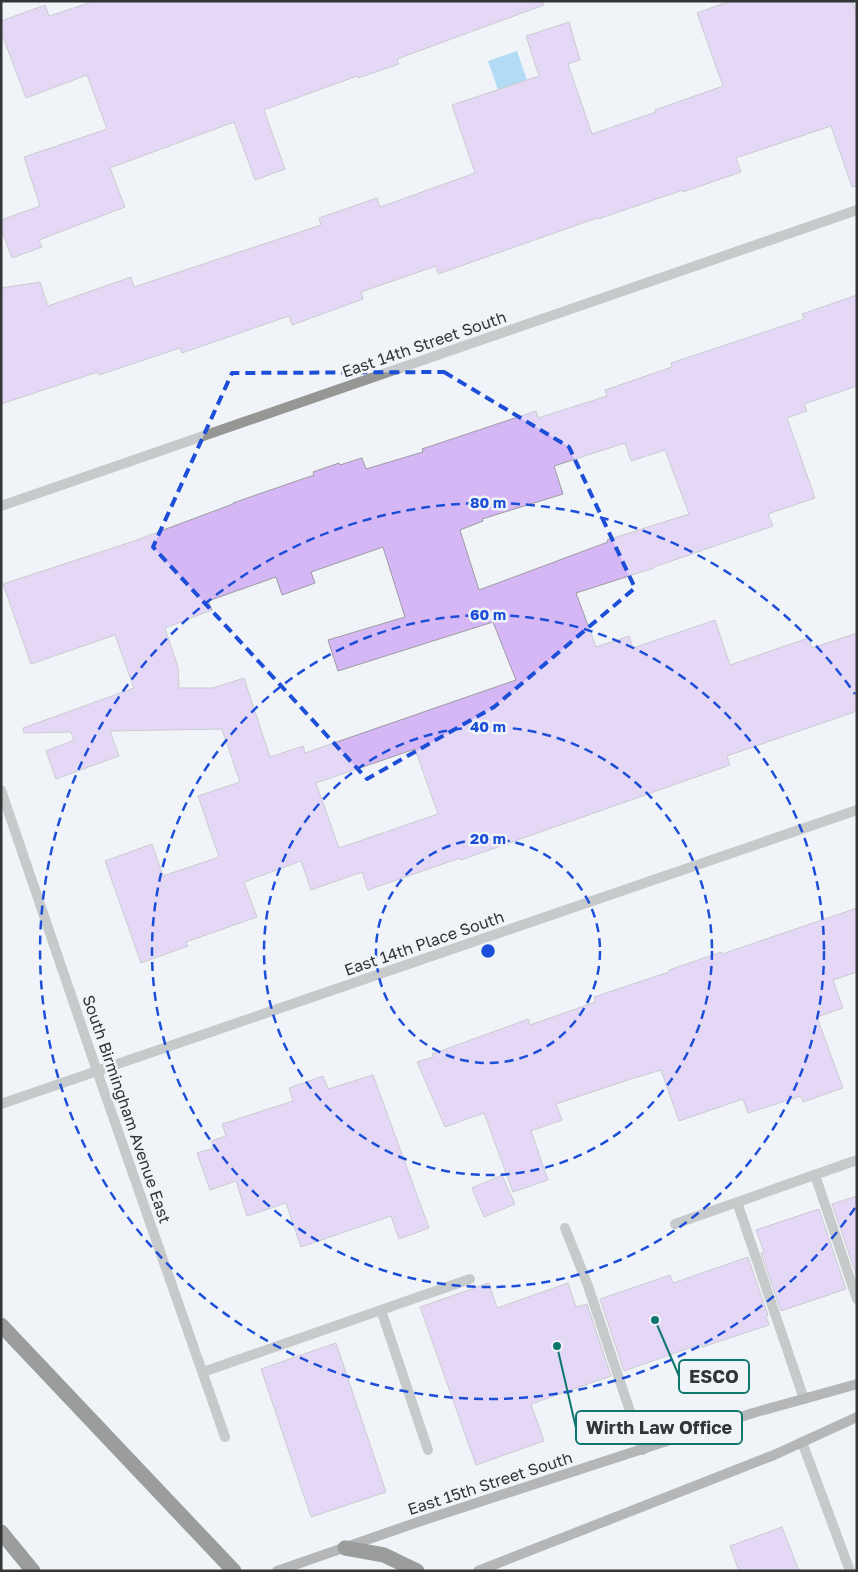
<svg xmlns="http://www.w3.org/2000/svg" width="858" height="1572" font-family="'Golos Text',sans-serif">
<rect width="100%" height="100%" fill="#f0f4f8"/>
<path fill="#66bdf1" d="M 517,51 L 536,106 L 507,116 L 488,61 Z"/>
<path fill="#d4b7f4" stroke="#9d9b9f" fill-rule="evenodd" d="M 95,1 L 543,1 L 544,5 L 397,59 L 399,64 L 358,78 L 357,76 L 264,110 L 285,169 L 255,180 L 234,122 L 110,168 L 125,207 L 39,240 L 42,247 L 12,258 L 1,229 L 1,220 L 40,206 L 24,157 L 107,129 L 87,75 L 26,98 L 1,32 L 1,21 L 45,5 L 49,16 Z
M 730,1 L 852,1 L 857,14 L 857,186 L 852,187 L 831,126 L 736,158 L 741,172 L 683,192 L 683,190 L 598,219 L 597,218 L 438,274 L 436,266 L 361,292 L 363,299 L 292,325 L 289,316 L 182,353 L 180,348 L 99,375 L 98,372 L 1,404 L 1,288 L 40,282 L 48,306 L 131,277 L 134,287 L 321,225 L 319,218 L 377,198 L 380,207 L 475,173 L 452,105 L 539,76 L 526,36 L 569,22 L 580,60 L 568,64 L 592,134 L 656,112 L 655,110 L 723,86 L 697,13 Z
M 857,295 L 857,386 L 804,404 L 807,411 L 787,418 L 815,498 L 768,514 L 773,526 L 654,567 L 654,568 L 576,593 L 596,647 L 629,636 L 633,648 L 715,620 L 730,665 L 808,638 L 812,648 L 857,633 L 857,711 L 727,756 L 730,765 L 461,860 L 460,858 L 368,890 L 362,872 L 311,890 L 301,861 L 244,882 L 257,917 L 186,942 L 188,946 L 141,963 L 105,861 L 152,844 L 163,876 L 219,857 L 198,796 L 240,782 L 222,729 L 110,731 L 119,756 L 56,779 L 46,751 L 74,740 L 71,732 L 24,733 L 23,728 L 134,688 L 115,635 L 31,664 L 3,584 L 134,541 L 233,504 L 233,503 L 314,475 L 313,472 L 339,463 L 340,465 L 362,458 L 366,469 L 423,452 L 422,449 L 536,411 L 538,418 L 607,396 L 605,390 L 672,367 L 671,363 L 804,319 L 802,314 ZM 625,443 L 631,461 L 665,450 L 689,514 L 607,540 L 608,542 L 479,590 L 460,530 L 483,521 L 482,519 L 563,494 L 554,466 ZM 383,547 L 405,617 L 328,640 L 338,671 L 493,622 L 516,680 L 305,753 L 303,746 L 270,757 L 244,678 L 213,688 L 179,688 L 178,667 L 165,628 L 212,610 L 208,601 L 276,577 L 282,595 L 315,583 L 311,572 ZM 415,749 L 438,814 L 339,848 L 316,783 Z
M 857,908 L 857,972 L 833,980 L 843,1008 L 817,1017 L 843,1088 L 803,1102 L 801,1096 L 748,1113 L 743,1099 L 679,1121 L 661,1070 L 631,1079 L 556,1104 L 562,1120 L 531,1131 L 548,1180 L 513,1192 L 484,1113 L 445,1127 L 417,1062 L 433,1057 L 432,1054 L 512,1025 L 528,1019 L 530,1025 L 595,1002 L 594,997 L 669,972 L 669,970 L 721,952 L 722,954 Z
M 373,1075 L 429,1228 L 399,1239 L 391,1216 L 301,1247 L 286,1203 L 247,1216 L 236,1181 L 210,1190 L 197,1153 L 214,1148 L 211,1141 L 226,1136 L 222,1124 L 293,1101 L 289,1088 L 323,1076 L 328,1089 Z
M 502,1175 L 515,1204 L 484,1217 L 472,1188 Z
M 857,1196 L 857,1277 L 832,1204 Z
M 819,1209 L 846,1289 L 781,1311 L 761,1253 L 764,1252 L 756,1230 Z
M 748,1257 L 768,1315 L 766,1316 L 769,1325 L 702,1347 L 701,1344 L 624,1371 L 600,1299 L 670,1275 L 673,1283 Z
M 489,1283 L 497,1308 L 568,1283 L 576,1307 L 587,1304 L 611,1376 L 531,1404 L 544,1441 L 476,1465 L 420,1307 Z
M 336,1343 L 386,1492 L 311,1517 L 261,1369 Z
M 782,1527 L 799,1571 L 739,1571 L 730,1546 Z"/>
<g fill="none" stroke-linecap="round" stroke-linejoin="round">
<path stroke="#969795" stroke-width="10" d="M 815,1175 L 857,1299
M 737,1202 L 804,1399
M 675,1224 L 857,1160
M 565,1228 L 587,1283 L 643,1450
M 381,1310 L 428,1450
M 203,1372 L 470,1279
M 802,1442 L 850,1571"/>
<path stroke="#969795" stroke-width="10" d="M 1,506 L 857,210
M 1,790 L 97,1071 L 225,1437
M 1,1104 L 857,810"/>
<path stroke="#6b6c69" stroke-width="10" d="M 277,1571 L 418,1522 L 753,1413 L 857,1384
M 478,1571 L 774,1455 L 857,1417"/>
<path stroke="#333430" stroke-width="15" d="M 1,1325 L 234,1571
M 1,1532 L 33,1571
M 345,1548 L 384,1555 L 417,1571"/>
</g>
<path d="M0 0H858V1572H0ZM 444,372 L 569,447 L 635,588 L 494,707 L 367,779 L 153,547 L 232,373 Z" fill="#f0f4f8" fill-opacity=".55" fill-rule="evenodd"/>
<path fill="none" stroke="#1d4ed8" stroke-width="4" stroke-dasharray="10 6" stroke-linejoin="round" d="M 444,372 L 569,447 L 635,588 L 494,707 L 367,779 L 153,547 L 232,373 Z"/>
<g fill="none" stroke="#1d4ed8" stroke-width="2.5" stroke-dasharray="9 6">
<circle cx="488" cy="951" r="112"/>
<circle cx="488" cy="951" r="224"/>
<circle cx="488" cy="951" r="336"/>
<path d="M855 1208A448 448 0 1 1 855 694"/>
</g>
<g text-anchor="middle" stroke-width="5" stroke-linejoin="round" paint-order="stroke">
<g font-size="16" fill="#323435" stroke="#f0f4f8">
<text transform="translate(424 344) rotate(-19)" y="6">East 14th Street South</text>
<text transform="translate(424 943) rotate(-19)" y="6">East 14th Place South</text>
<text transform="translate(127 1109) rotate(71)" y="6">South Birmingham Avenue East</text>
<text transform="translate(490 1483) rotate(-18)" y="6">East 15th Street South</text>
</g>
</g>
<circle cx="488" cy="951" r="8" fill="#1d4ed8" stroke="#f0f4f8" stroke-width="2.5"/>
<g font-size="15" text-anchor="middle" font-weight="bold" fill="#1d4ed8" stroke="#f0f4f8" stroke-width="5" stroke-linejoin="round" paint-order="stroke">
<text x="488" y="508">80 m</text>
<text x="488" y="620">60 m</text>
<text x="488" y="732">40 m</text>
<text x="488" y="844">20 m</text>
</g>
<path fill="none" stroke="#0f766e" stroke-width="2" d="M655 1320L679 1376M557 1346L576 1428"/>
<g fill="#0f766e" stroke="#f0f4f8" stroke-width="2">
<circle cx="655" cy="1320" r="5"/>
<circle cx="557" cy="1346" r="5"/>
</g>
<g fill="#f0f4f8" stroke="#0f766e" stroke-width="2">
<rect x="679" y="1360" width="70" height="33" rx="5"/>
<rect x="576" y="1411" width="166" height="33" rx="5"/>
</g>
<g font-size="18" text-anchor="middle" font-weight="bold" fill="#323435">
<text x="714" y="1383">ESCO</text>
<text x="659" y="1434">Wirth Law Office</text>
</g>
<rect width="858" height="1572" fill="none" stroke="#323435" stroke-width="5"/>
</svg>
